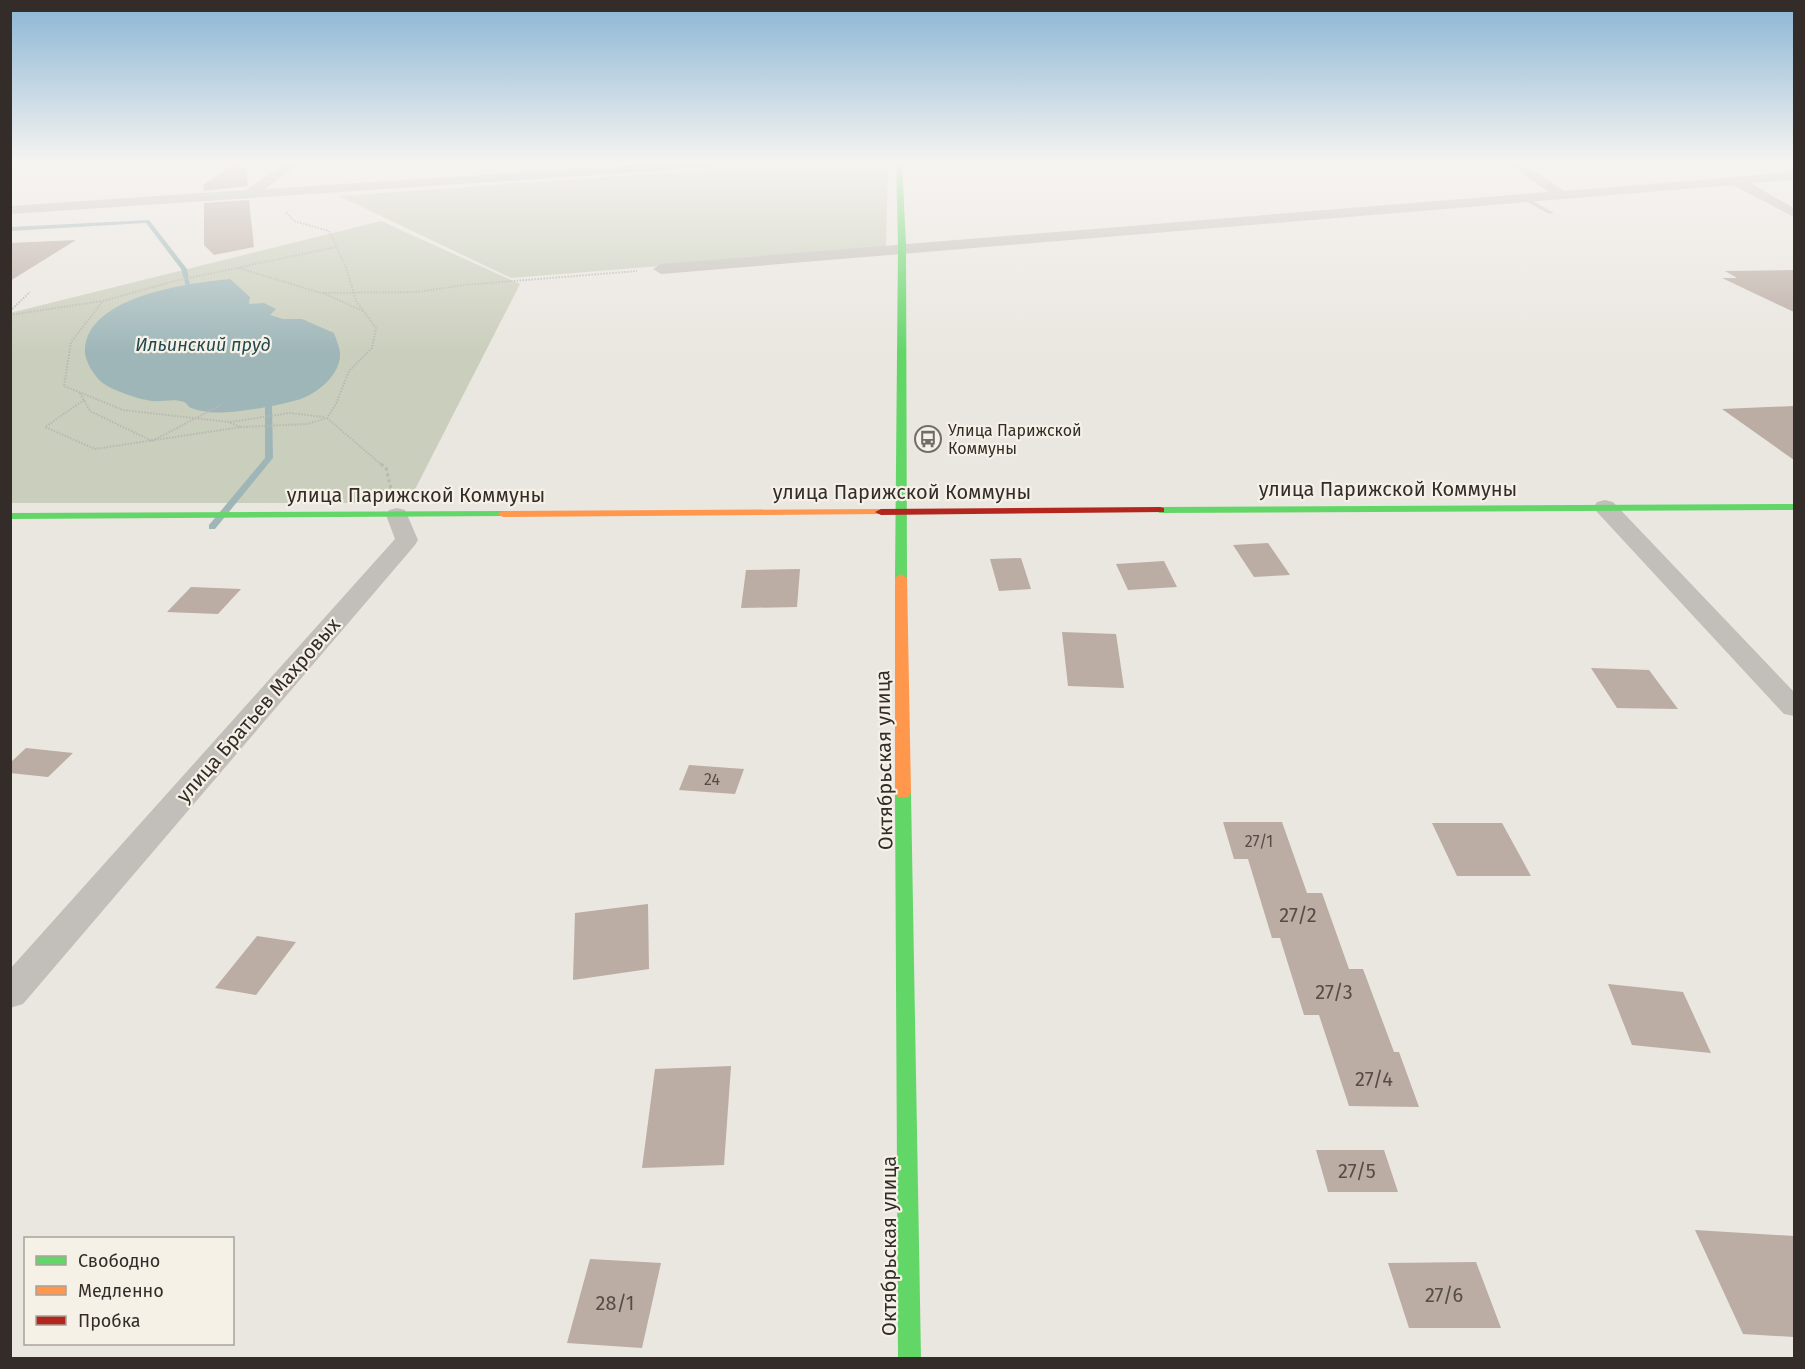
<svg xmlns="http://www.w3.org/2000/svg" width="1805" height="1369" font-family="'Fira Sans',sans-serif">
<rect width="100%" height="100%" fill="#eae6e0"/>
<path fill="#cacebc" d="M 820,162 L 888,162 L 886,248 L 511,278 L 339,196 Z
M 381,221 L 520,284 L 408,503 L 11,503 L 10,313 Z"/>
<path fill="#9eb6b8" d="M 230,279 L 250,297 L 249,304 L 264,303 L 276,309 L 270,315 L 283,319 L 302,319 L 334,333 C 336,339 340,348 340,354 C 341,373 319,392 303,398 C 286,405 227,415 209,412 C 203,411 196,410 191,408 C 188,407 187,403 184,402 C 175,398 161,402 152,401 C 138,399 117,392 104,384 C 95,378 84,360 85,350 C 87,296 189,283 230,279 Z"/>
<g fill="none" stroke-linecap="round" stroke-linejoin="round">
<path fill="#9eb6b8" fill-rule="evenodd" d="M 149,220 L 187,269 L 190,286 L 186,286 L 181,269 L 146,223 L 10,231 L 10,227 Z
M 265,404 L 272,406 L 273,458 L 215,529 L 209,529 L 209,525 L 265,458 Z"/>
</g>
<path fill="#bbaca4" d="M 237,162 L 245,162 L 248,186 L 204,191 L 203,185 Z
M 249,200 L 254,247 L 214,255 L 204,245 L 204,203 Z
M 76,240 L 10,281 L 10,243 Z
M 1794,270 L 1794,312 L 1722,278 L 1737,278 L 1725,271 Z
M 1794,406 L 1794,460 L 1722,409 Z
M 1268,543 L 1290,575 L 1254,577 L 1233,545 Z
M 1021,558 L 1031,589 L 999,591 L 990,559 Z
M 1164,561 L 1177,587 L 1128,590 L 1116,564 Z
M 800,569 L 797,607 L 741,608 L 746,570 Z
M 191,587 L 241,589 L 218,614 L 167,612 Z
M 1062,632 L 1116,634 L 1124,688 L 1068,686 Z
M 1591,668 L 1649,670 L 1678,709 L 1617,708 Z
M 26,748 L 73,753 L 48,777 L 10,773 L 10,763 Z
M 689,765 L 744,769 L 735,794 L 679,790 Z
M 1223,822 L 1282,822 L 1307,893 L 1322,893 L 1349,969 L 1363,969 L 1394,1052 L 1399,1052 L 1419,1107 L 1349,1106 L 1319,1015 L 1304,1015 L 1280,938 L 1272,938 L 1248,859 L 1234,859 Z
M 1432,823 L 1502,823 L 1531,876 L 1457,876 Z
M 648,904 L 649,969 L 573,980 L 575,913 Z
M 257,936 L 296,942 L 256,995 L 215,988 Z
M 1608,984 L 1683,992 L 1711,1053 L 1632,1045 Z
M 731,1066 L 724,1165 L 642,1168 L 655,1069 Z
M 1316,1150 L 1384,1150 L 1398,1192 L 1328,1192 Z
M 1695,1230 L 1794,1236 L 1794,1337 L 1743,1334 Z
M 590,1259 L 661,1263 L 642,1348 L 567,1343 Z
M 1476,1262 L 1501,1328 L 1409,1328 L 1388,1263 Z"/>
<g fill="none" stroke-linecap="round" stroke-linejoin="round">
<path stroke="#bbb7b2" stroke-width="2" stroke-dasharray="1.5 1.5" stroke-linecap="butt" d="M 239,268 L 321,293 L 417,292 L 464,285 L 637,271
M 323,293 L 363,311
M 10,311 L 30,292
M 10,315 L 102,301
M 80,393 L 90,411 L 152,441 L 221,405
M 84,400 L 45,427 L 95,449 L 241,427 L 307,424 L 327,418 L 336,404 L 349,371 L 372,348 L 376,328 L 356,301 L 347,270 L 329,231 L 294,221 L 286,212
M 327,418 L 383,466
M 230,422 L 290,413 L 324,417
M 240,427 L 229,422 L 123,410 L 64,386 L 71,342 L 103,301 L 175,281 L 336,247"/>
<path stroke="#bbb7b2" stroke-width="3" stroke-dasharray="3 3" stroke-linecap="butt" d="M 381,464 L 386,468 L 391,489"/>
<path fill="#c2beb9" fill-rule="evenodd" d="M 1520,196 L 1524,196 L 1554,213 L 1549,214 L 1520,198 Z"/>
<path fill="#c2beb9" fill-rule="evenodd" d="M 288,162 L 301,162 L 265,189 L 684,162 L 738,162 L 732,166 L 10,214 L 10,206 L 246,190 Z
M 1505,162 L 1519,162 L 1565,191 L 1794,172 L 1794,180 L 1750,183 L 1794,208 L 1794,217 L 1733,185 L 661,274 L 653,269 L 661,264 L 1549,192 Z
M 1605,500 L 1613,502 L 1794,692 L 1794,716 L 1784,714 L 1597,512 L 1594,507 L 1597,502 Z
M 397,508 L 405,510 L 418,540 L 415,545 L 23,1004 L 10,1008 L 10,969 L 395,539 L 386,515 L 389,510 Z"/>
<path fill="#63d668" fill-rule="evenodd" d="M 896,162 L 902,162 L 906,245 L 907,578 L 901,582 L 895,578 L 898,245 Z
M 1794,504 L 1794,510 L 1160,513 L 1154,510 L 1160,507 Z
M 503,511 L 509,514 L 507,516 L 10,519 L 10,513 Z
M 903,788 L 908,789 L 911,793 L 921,1358 L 898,1358 L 895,793 L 898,789 Z"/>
<path fill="#ff974d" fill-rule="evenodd" d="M 881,509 L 885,510 L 885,514 L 503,517 L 497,514 L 503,511 Z
M 901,574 L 907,578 L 911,793 L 908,797 L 898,797 L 895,793 L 895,578 Z"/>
<path fill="#b3261e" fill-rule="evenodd" d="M 1160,507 L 1164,508 L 1164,512 L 881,515 L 875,512 L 881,509 Z"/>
</g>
<linearGradient id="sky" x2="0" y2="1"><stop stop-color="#8ab5d5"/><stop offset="0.46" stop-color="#f6f4f1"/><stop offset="1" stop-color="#f6f4f1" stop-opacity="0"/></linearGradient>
<rect width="1805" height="353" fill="url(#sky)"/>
<defs>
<symbol id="bus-ring" viewBox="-11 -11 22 22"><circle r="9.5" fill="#f6f1e7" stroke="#736d68" stroke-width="1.5"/><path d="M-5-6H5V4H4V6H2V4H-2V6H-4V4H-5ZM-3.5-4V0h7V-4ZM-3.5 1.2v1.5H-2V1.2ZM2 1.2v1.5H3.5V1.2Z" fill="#736d68"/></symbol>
</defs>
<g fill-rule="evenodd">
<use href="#bus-ring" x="913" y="424" width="30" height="30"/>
</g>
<g text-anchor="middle" stroke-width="4.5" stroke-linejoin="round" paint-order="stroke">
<g font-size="16" fill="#332c28" stroke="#f6f1e7" text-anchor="start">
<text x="948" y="436">Улица Парижской<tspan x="948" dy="18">Коммуны</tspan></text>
</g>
<g font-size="16" fill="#554c47">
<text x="712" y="785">24</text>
<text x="1259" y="847">27/1</text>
</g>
<g font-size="18" font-style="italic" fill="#23484e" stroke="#f6f1e7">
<text x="203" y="351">Ильинский пруд</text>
</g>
<g font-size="20" fill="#332c28" stroke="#f6f1e7">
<text x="1388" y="496">улица Парижской Коммуны</text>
<text x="902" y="499">улица Парижской Коммуны</text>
<text x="416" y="502">улица Парижской Коммуны</text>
<text transform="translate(258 710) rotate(-49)" y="7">улица Братьев Махровых</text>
<text transform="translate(884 760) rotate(-91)" y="7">Октябрьская улица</text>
<text transform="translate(889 1246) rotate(-90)" y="7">Октябрьская улица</text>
</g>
<g font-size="20" fill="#554c47">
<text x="1298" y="922">27/2</text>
<text x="1334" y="999">27/3</text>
<text x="1374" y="1086">27/4</text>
<text x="1357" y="1178">27/5</text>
<text x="1444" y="1302">27/6</text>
<text x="615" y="1310">28/1</text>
</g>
</g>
<rect width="1805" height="1369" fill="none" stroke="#332c28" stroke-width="24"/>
<rect x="24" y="1237" width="210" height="108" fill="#f6f1e7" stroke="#a8a29b" stroke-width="1.5"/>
<rect x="36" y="1256" width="30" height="9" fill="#63d668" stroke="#a8a29b" stroke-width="1.5"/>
<text x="78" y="1267" font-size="18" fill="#332c28">Свободно</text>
<rect x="36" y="1286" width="30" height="9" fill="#ff974d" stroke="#a8a29b" stroke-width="1.5"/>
<text x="78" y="1297" font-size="18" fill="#332c28">Медленно</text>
<rect x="36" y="1316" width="30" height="9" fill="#b3261e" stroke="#a8a29b" stroke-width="1.5"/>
<text x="78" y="1327" font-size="18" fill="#332c28">Пробка</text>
</svg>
